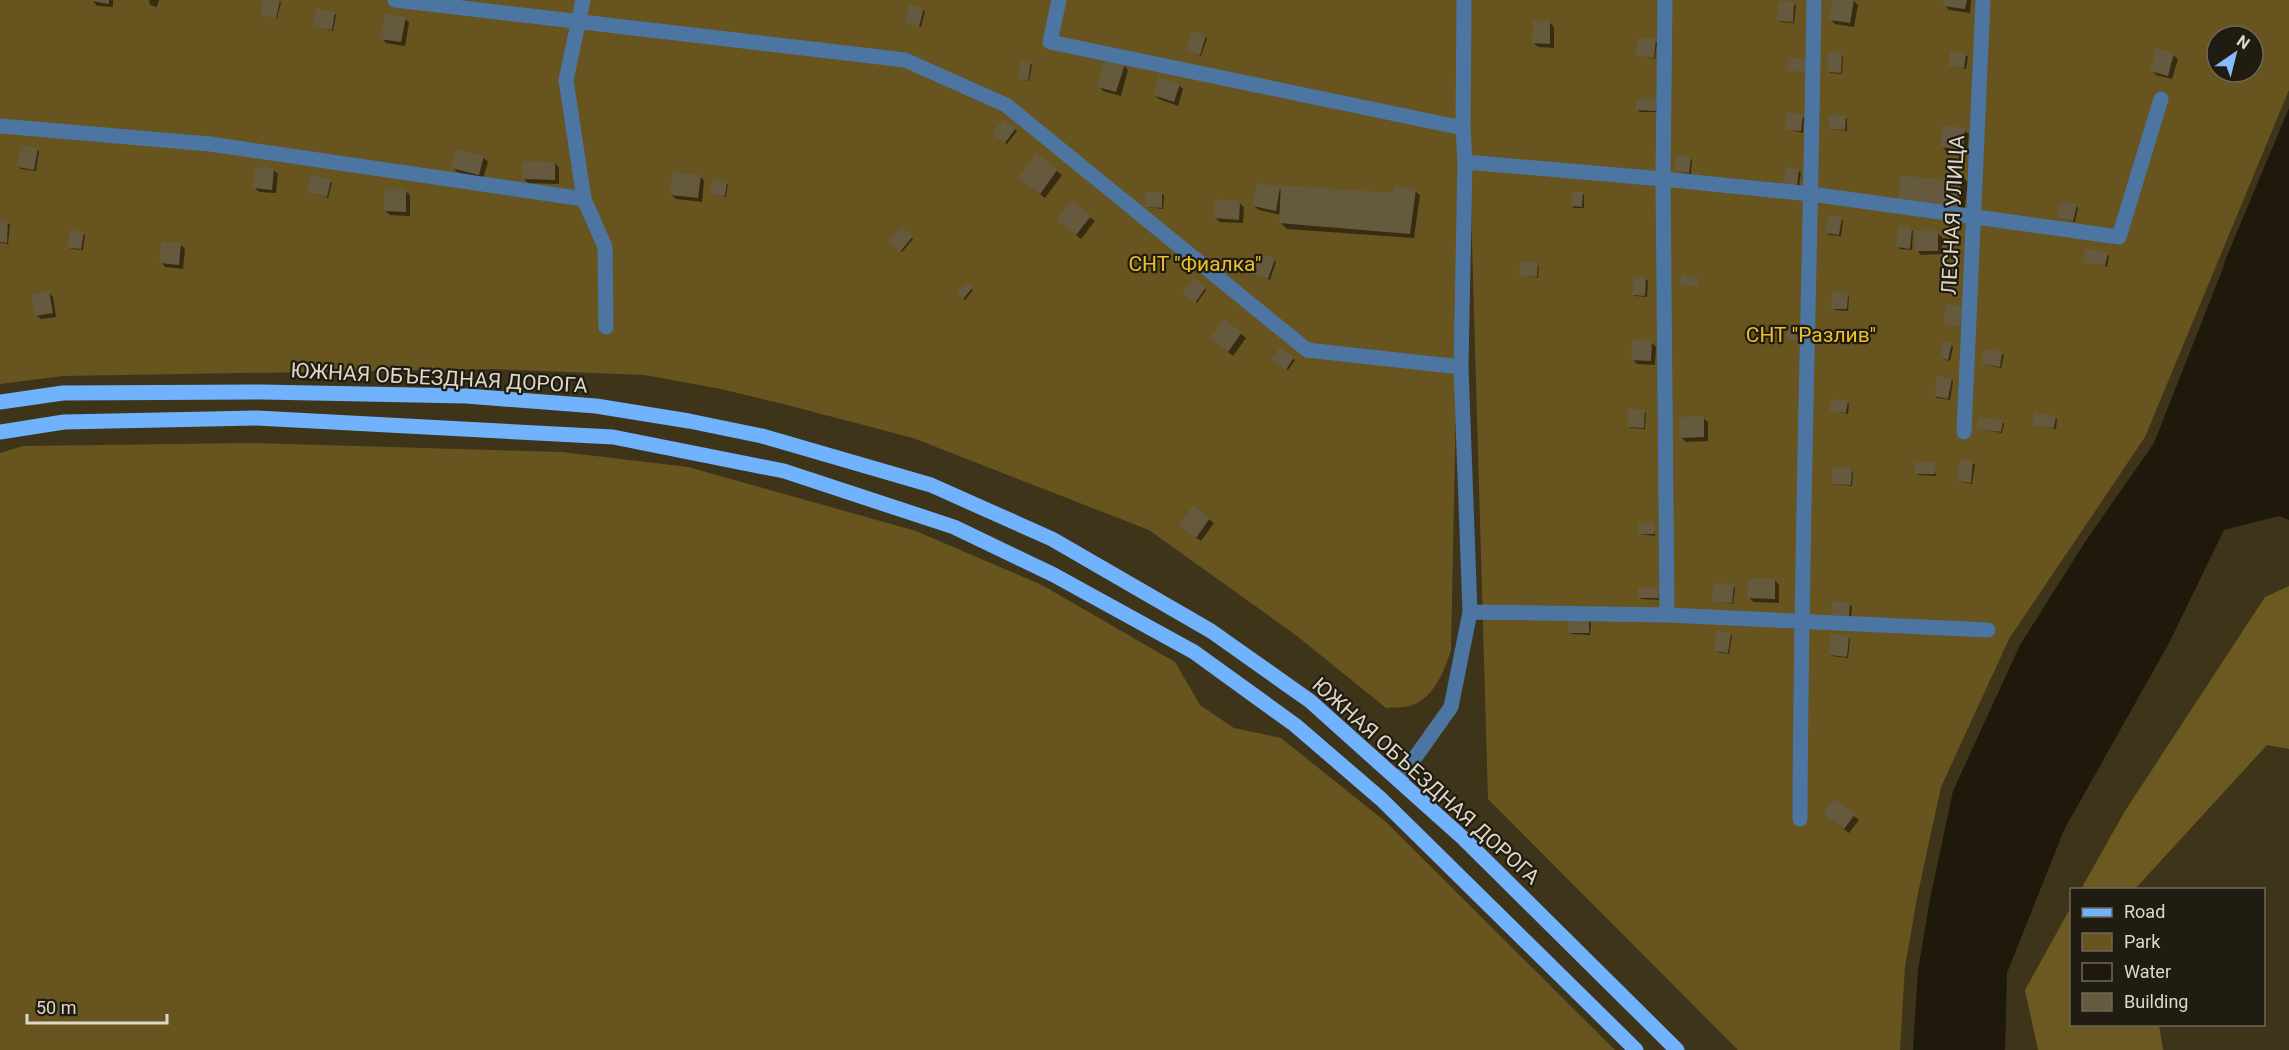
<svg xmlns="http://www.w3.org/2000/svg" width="2289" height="1050" font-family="Roboto,sans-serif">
<rect width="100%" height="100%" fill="#3e3419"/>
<path fill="#67541f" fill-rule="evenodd" d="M 0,0 L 1464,0 L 1451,650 C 1444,672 1434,698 1410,706 C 1403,708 1393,707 1386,708 L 1297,636 L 1149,530 L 913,438 L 787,405 L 721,389 L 644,375 L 492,369 L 63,376 L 0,384 Z
M 1465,0 L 2289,0 L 2289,90 L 2145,437 L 2009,639 L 1941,787 L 1917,898 L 1905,967 L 1900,1050 L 1738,1050 L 1488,799 ZM 2217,36 L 2253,36 L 2253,72 L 2217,72 Z
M 250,443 L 562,452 L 688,467 L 916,531 L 1042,585 L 1175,662 L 1200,705 L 1234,728 L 1281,738 L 1386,822 L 1615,1050 L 0,1050 L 0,453 L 23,446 Z"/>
<path fill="#6c5922" d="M 2289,586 L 2289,749 L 2267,745 L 2135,889 L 2081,889 L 2125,811 L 2265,597 Z
M 2071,907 L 2072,1024 L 2159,1025 L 2163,1050 L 2038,1050 L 2025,990 Z"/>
<path fill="#1e190b" d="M 2289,108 L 2289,520 L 2279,516 L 2224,530 L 2169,643 L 2064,830 L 2007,973 L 2005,1050 L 1913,1050 L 1918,970 L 1930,899 L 1953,791 L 2020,645 L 2085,542 L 2154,443 L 2227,258 L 2222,268 Z"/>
<path fill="#0007" d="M 92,0 L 113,0 L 113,7 L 97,6 Z
M 149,0 L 159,0 L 157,7 L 150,5 Z
M 264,0 L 279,0 L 281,2 L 277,19 L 261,14 Z
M 1834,0 L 1853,0 L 1858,5 L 1854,27 L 1835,24 L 1831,20 Z
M 1945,0 L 1971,0 L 1970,13 L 1949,10 L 1945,5 Z
M 1794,4 L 1796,6 L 1794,23 L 1780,22 L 1779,20 Z
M 923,9 L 925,11 L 921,27 L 906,22 Z
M 334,13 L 336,15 L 333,31 L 315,26 Z
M 405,18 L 409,23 L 405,46 L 386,43 L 382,38 Z
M 1550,23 L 1554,27 L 1554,48 L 1538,47 L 1534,43 Z
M 1206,37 L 1207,39 L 1201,56 L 1187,50 Z
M 1655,41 L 1657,43 L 1655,59 L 1637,55 Z
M 1841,55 L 1843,56 L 1842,74 L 1830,73 L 1828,71 Z
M 1966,55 L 1968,57 L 1966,69 L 1950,65 Z
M 2173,55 L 2178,59 L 2172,79 L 2156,75 L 2152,70 Z
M 1030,63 L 1032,65 L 1029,81 L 1021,80 L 1019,78 Z
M 1124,65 L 1128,70 L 1121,96 L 1103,91 L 1099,86 Z
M 1179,85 L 1183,89 L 1178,106 L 1159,99 L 1154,95 Z
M 1656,101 L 1657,112 L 1640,112 L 1638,110 Z
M 1802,116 L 1804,118 L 1803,133 L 1786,129 Z
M 1845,117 L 1847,119 L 1847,131 L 1831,129 Z
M 1015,129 L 1017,131 L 1007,144 L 996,136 Z
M 1964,130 L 1969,134 L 1967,153 L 1946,151 L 1942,146 Z
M 37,150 L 39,151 L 36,171 L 21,169 L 19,167 Z
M 1036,155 L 1062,175 L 1045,198 L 1025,183 Z
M 483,157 L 488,162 L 483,179 L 457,172 L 453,168 Z
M 1690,158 L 1692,160 L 1691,174 L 1675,171 Z
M 555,163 L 559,168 L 559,184 L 528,183 L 523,178 Z
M 273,170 L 278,174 L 276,193 L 259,192 L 254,187 Z
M 1799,171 L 1801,172 L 1799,188 L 1787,186 Z
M 1961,175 L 1968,182 L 1964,214 L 1906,207 L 1945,182 Z
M 700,176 L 704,181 L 702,202 L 676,199 L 671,195 Z
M 330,181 L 332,183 L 328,198 L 308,192 Z
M 726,183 L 728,185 L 726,197 L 712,194 Z
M 1280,189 L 1282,192 L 1392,195 L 1415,191 L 1420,195 L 1414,238 L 1287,229 L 1280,222 L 1281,215 L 1259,210 L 1254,206 Z
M 405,191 L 410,195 L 410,216 L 390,215 L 385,211 Z
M 1162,194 L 1164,196 L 1163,209 L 1146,207 Z
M 1583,194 L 1584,195 L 1584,208 L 1574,208 L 1572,206 Z
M 1239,203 L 1244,207 L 1243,223 L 1220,222 L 1215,217 Z
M 2077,206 L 2078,208 L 2075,222 L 2059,217 Z
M 1090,217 L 1095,221 L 1081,239 L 1063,224 Z
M 1841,219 L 1843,221 L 1841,236 L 1829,235 L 1827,233 Z
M 0,221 L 10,224 L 8,244 L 0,243 Z
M 901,229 L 913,239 L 902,252 L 890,242 Z
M 1911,229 L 1913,231 L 1912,250 L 1900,249 L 1898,247 Z
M 1937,233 L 1942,237 L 1942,254 L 1921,255 L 1917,250 Z
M 83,234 L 85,235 L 83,250 L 71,249 L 70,247 Z
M 180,244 L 185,249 L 183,269 L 165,267 L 161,262 Z
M 2107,254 L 2109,256 L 2107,267 L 2084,261 Z
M 1274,260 L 1276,262 L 1270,280 L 1253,273 Z
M 1537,264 L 1539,266 L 1538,278 L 1521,275 Z
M 1646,279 L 1648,281 L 1647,297 L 1635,296 L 1633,294 Z
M 966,284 L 973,290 L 965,300 L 958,294 Z
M 1205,288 L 1206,290 L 1197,303 L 1186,295 Z
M 49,293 L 53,297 L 56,317 L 41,319 L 36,315 Z
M 1847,294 L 1849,296 L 1848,311 L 1835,310 L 1833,308 Z
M 1224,321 L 1246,338 L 1233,356 L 1216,343 Z
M 1651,342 L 1656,347 L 1655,365 L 1637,364 L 1633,359 Z
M 1951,345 L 1953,347 L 1950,361 L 1943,359 L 1941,357 Z
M 1280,349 L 1295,360 L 1288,370 L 1275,361 Z
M 2002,354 L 2004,355 L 2001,368 L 1983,364 Z
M 1951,379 L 1953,381 L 1950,400 L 1937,398 L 1935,396 Z
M 1847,402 L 1849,404 L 1848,414 L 1830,410 Z
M 1644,411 L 1646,413 L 1645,429 L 1631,428 L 1629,427 Z
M 2055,417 L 2057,419 L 2056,429 L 2034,424 Z
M 1703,418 L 1708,422 L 1708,441 L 1686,442 L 1681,437 Z
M 2002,422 L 2004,424 L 2002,433 L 1979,429 Z
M 1973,463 L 1975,465 L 1972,484 L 1961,482 L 1959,480 Z
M 1934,464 L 1936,476 L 1918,475 L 1917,474 Z
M 1851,470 L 1853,472 L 1852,486 L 1833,484 Z
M 1193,508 L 1214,523 L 1201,541 L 1185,530 Z
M 1653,524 L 1655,536 L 1640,534 Z
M 1775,580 L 1779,585 L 1779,603 L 1754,602 L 1749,598 Z
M 1733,586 L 1735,588 L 1733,604 L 1714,600 Z
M 1657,590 L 1659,600 L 1641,599 L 1639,597 Z
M 1850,605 L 1852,607 L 1851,618 L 1834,616 Z
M 1589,621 L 1591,623 L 1590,635 L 1572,634 L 1570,633 Z
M 1730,634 L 1732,636 L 1729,654 L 1717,652 L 1715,650 Z
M 1848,637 L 1850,639 L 1848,658 L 1832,656 L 1830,655 Z
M 1834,801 L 1859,820 L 1849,833 L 1829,818 Z"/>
<path fill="#655a3e" d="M 87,0 L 109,0 L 109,4 Z
M 263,0 L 280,0 L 276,19 L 260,15 Z
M 1832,0 L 1854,0 L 1850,23 L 1829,20 Z
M 1944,0 L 1967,0 L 1965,9 L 1943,6 Z
M 1779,1 L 1794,2 L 1793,22 L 1777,21 Z
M 909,4 L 924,8 L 919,27 L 905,23 Z
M 316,8 L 335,12 L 332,30 L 313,27 Z
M 385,13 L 406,17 L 401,42 L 380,39 Z
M 1533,21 L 1550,21 L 1550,44 L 1532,43 Z
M 1192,31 L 1206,36 L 1200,55 L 1185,50 Z
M 1638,38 L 1656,39 L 1654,58 L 1636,56 Z
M 2156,48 L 2174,53 L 2168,76 L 2150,71 Z
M 1950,51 L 1966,53 L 1964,68 L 1948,66 Z
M 1828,52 L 1842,53 L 1841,73 L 1827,72 Z
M 1789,57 L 1807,59 L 1805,72 L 1787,70 Z
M 1105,58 L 1125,64 L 1116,92 L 1097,87 Z
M 1021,60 L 1031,62 L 1028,81 L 1017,79 Z
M 1159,77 L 1180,84 L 1174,102 L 1153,95 Z
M 1636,99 L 1656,99 L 1656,111 L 1636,110 Z
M 1786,112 L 1803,114 L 1801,131 L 1785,130 Z
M 1829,115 L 1846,115 L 1845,130 L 1829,129 Z
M 1003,119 L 1016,128 L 1005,143 L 992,134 Z
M 1943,125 L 1965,128 L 1963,150 L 1940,147 Z
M 21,145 L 38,148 L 34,170 L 17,167 Z
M 456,149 L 484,156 L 479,175 L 451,168 Z
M 1036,153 L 1058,169 L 1040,194 L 1018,179 Z
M 1675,155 L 1691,157 L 1689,173 L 1674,171 Z
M 522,161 L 555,162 L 555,180 L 522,179 Z
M 255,167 L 274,168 L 272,190 L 253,188 Z
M 1786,167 L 1799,169 L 1797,187 L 1783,185 Z
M 672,172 L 701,175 L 698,198 L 670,195 Z
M 1944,172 L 1962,174 L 1958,208 L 1898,200 L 1901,175 L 1943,180 Z
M 311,174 L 331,180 L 327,197 L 306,192 Z
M 712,180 L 727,182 L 725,196 L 710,195 Z
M 1257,183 L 1280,187 L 1276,211 L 1253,206 Z
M 1281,185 L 1393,193 L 1394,187 L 1416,189 L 1410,234 L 1279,223 Z
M 384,189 L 406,189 L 406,212 L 384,211 Z
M 1145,192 L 1162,192 L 1162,208 L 1145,207 Z
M 1572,192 L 1583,192 L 1582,207 L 1571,206 Z
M 1215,199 L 1240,201 L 1239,220 L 1214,218 Z
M 1072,200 L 1091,216 L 1076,235 L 1056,220 Z
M 2061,201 L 2077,205 L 2073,221 L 2057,217 Z
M 1828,216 L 1842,217 L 1839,235 L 1825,233 Z
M 0,220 L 8,221 L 7,243 L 0,242 Z
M 1898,226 L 1912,228 L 1910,249 L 1896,247 Z
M 901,227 L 913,236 L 900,252 L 888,242 Z
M 70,230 L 84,232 L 81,249 L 68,248 Z
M 1915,231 L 1938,231 L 1938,251 L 1915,251 Z
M 161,241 L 181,243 L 179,265 L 159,263 Z
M 2085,248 L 2108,253 L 2105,266 L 2083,262 Z
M 1258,253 L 1275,259 L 1268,279 L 1251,273 Z
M 1520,262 L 1538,263 L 1537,277 L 1519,276 Z
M 1682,275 L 1699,278 L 1697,287 L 1680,284 Z
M 1633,277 L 1646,278 L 1645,296 L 1632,295 Z
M 1193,278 L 1206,287 L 1195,303 L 1182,294 Z
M 966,282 L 973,287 L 963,299 L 956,294 Z
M 49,291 L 53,313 L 35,316 L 31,294 Z
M 1832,292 L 1848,293 L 1847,309 L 1831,309 Z
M 1947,303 L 1963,307 L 1959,327 L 1943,323 Z
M 1224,319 L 1242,332 L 1228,352 L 1210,339 Z
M 1788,328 L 1803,330 L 1801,341 L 1786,339 Z
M 1632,340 L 1652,341 L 1651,361 L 1631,360 Z
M 1943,341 L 1952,343 L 1948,360 L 1939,358 Z
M 1280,347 L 1294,357 L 1286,370 L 1271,360 Z
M 1984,349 L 2002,352 L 2000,367 L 1982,364 Z
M 1937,376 L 1952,378 L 1948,399 L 1934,396 Z
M 1831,399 L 1848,401 L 1846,413 L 1829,411 Z
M 1628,409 L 1645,410 L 1644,428 L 1628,427 Z
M 2034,412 L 2056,416 L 2054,428 L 2032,425 Z
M 1704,416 L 1704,437 L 1680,438 L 1679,417 Z
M 1979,417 L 2003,420 L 2001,432 L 1977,429 Z
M 1960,459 L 1973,461 L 1971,483 L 1957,481 Z
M 1915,462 L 1935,462 L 1935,474 L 1915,474 Z
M 1832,468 L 1852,468 L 1851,485 L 1832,484 Z
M 1193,505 L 1210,518 L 1196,538 L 1179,526 Z
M 1638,523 L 1654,523 L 1654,534 L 1638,534 Z
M 1748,578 L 1775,579 L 1775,599 L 1747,598 Z
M 1714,583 L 1734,584 L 1732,603 L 1712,601 Z
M 1638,588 L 1658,588 L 1658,598 L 1638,598 Z
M 1832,601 L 1850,603 L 1849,617 L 1831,615 Z
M 1569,619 L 1589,619 L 1589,633 L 1568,633 Z
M 1717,630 L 1731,633 L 1728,653 L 1714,651 Z
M 1831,634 L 1849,636 L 1847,657 L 1829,655 Z
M 1834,799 L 1855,814 L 1844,829 L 1823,814 Z"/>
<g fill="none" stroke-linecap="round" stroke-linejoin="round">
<path stroke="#4d75a2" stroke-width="15" d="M 395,0 L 905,60 L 1006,105 L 1307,350 L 1461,367
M 583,0 L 566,80 L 584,199 L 605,247 L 606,327
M 1059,0 L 1050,42 L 1463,128
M 0,126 L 210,144 L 584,199
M 1465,162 L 1663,179 L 1811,194 L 2119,237 L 2161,99
M 1964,432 L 1983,0
M 1470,612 L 1667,615 L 1663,179 L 1665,0
M 1667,615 L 1988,630
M 1399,780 L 1451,707 L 1470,612 L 1461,367 L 1465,162 L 1463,128 L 1464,0
M 1800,819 C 1801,546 1810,273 1814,0"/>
<path stroke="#71b2fd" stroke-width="15" d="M 0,402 L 63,393 L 262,392 L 466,396 L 596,406 L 689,421 L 762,436 L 931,485 L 1052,539 L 1211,631 L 1310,701 L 1463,838 L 1677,1050
M 0,432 L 64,422 L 257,418 L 613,437 L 784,471 L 954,527 L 1054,575 L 1194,652 L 1295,725 L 1381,799 L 1636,1050"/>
</g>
<g text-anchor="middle" stroke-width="4.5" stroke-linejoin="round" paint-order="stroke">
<g font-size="21" fill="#ded8c8" stroke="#211c11">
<text transform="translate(1953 215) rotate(-87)" y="7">ЛЕСНАЯ УЛИЦА</text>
<text transform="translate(439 378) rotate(3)" y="7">ЮЖНАЯ ОБЪЕЗДНАЯ ДОРОГА</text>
<text transform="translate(1426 781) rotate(42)" y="7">ЮЖНАЯ ОБЪЕЗДНАЯ ДОРОГА</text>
</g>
<g font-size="21" fill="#edbf2b" stroke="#211c11">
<text x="1195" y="271">СНТ "Фиалка"</text>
<text x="1811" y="342">СНТ "Разлив"</text>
</g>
</g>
<rect x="2070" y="888" width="195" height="138" fill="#211c11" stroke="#6d675a" stroke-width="1.5"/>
<rect x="2082" y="908" width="30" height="9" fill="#71b2fd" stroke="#6d675a" stroke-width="1.5"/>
<text x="2124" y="918" font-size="18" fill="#ded8c8">Road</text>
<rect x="2082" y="933" width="30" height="18" fill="#67541f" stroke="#6d675a" stroke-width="1.5"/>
<text x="2124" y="948" font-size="18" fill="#ded8c8">Park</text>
<rect x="2082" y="963" width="30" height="18" fill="#1e190b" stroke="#6d675a" stroke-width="1.5"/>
<text x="2124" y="978" font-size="18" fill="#ded8c8">Water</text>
<rect x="2082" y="993" width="30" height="18" fill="#655a3e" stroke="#6d675a" stroke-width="1.5"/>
<text x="2124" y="1008" font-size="18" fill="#ded8c8">Building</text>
<g transform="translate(2235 54) rotate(35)"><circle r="28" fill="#211c11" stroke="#6d675a" stroke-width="1.5"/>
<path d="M0-4.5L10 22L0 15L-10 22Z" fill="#85bbfb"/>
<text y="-9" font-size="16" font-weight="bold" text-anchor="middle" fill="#ded8c8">N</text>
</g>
<path d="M27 1014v9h140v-9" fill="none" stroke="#ded8c8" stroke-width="3"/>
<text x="36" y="1014" font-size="18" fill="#ded8c8" stroke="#211c11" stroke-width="4.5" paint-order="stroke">50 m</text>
</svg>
